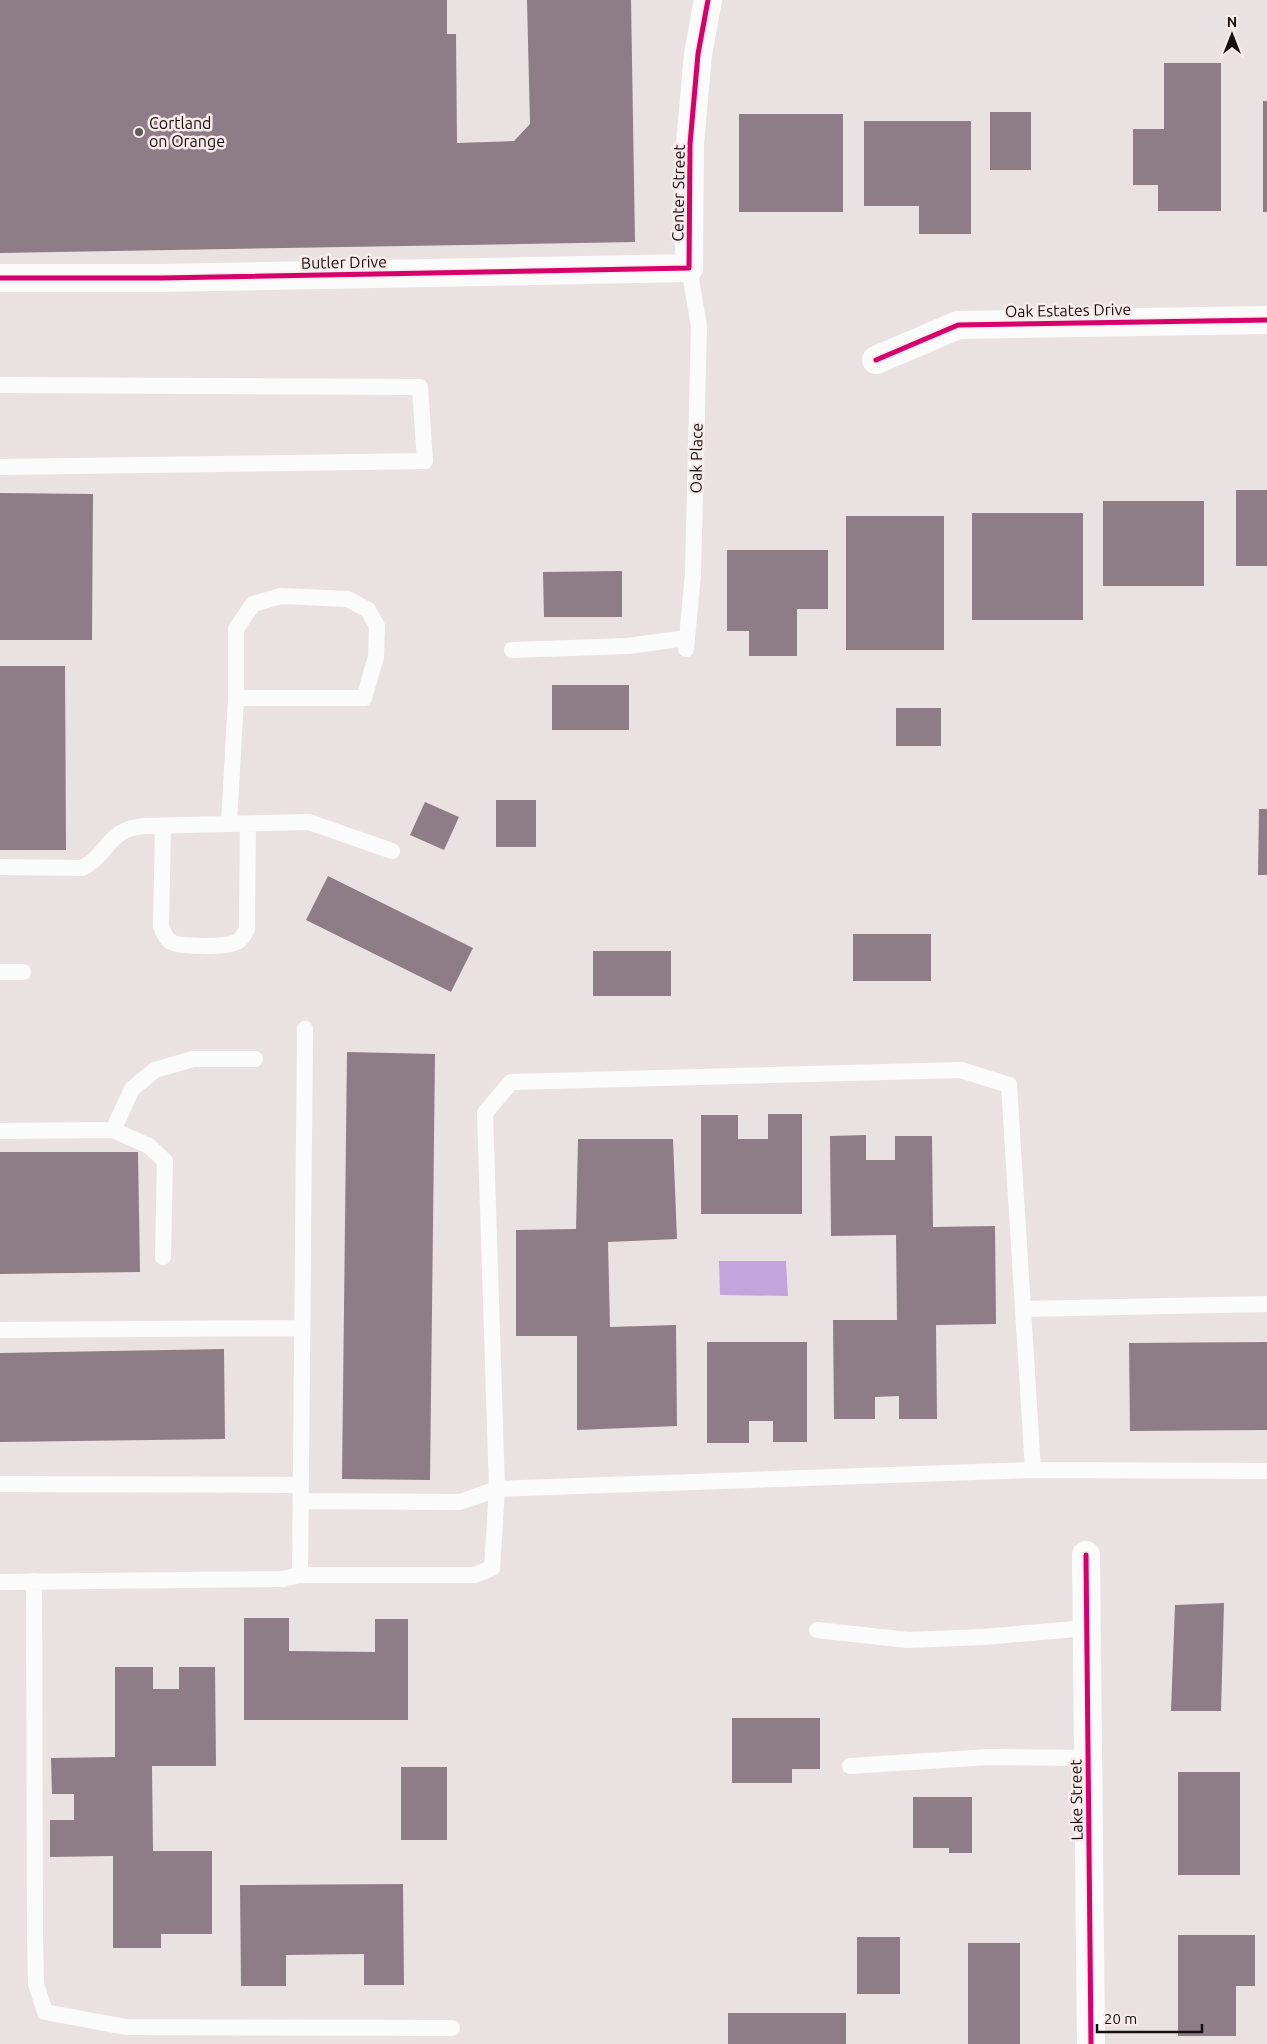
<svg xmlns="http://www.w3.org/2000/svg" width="1267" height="2044" font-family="Ubuntu,sans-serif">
<rect width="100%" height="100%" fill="#eae2e2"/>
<path fill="#c4a4db" d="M 719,1261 L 786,1261 L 788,1296 L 720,1295 Z"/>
<path fill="#8e7c86" d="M 0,0 L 447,0 L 447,34 L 456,34 L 457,143 L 514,141 L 530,124 L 527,0 L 631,0 L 635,242 L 0,253 Z
M 1164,63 L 1221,63 L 1221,211 L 1158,211 L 1158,185 L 1133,185 L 1133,129 L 1164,129 Z
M 1263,101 L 1267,101 L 1267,212 L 1263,212 Z
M 990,112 L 1031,112 L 1031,170 L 990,170 Z
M 739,114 L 843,114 L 843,212 L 739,212 Z
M 864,121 L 971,121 L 971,234 L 919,234 L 919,206 L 864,206 Z
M 1236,490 L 1267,490 L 1267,566 L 1236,566 Z
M 0,493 L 93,494 L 92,640 L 0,640 Z
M 1103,501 L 1204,501 L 1204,586 L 1103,586 Z
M 972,513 L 1083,513 L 1083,620 L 972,620 Z
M 846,516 L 944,516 L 944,650 L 846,650 Z
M 727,550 L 828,550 L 828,609 L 797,609 L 797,656 L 749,656 L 749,631 L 727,631 Z
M 622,571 L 622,617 L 544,617 L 543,572 Z
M 0,666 L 65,666 L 66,850 L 0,850 Z
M 552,685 L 629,685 L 629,730 L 552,730 Z
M 896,708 L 941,708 L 941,746 L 896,746 Z
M 496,800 L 536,800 L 536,847 L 496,847 Z
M 425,802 L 459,817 L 444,850 L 410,835 Z
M 1259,809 L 1267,809 L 1267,875 L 1258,875 Z
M 328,876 L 473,948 L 451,992 L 306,920 Z
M 853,934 L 931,934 L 931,981 L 853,981 Z
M 593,951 L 671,951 L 671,996 L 593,996 Z
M 347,1052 L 435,1054 L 430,1480 L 342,1479 Z
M 768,1114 L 802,1114 L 802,1214 L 701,1214 L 701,1115 L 738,1115 L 738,1139 L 768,1139 Z
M 866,1135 L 866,1160 L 895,1160 L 895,1136 L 932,1136 L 933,1227 L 995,1226 L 996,1324 L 936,1325 L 937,1419 L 899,1419 L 899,1396 L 875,1397 L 875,1419 L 834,1419 L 833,1320 L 897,1320 L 896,1235 L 831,1236 L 830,1136 Z
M 578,1139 L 673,1139 L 677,1239 L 608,1242 L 610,1327 L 676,1325 L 677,1426 L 577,1430 L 577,1336 L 516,1336 L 516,1230 L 576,1229 Z
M 0,1152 L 138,1152 L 140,1272 L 0,1274 Z
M 707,1342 L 807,1342 L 807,1442 L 773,1442 L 773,1421 L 749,1421 L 749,1443 L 707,1443 Z
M 1267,1342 L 1267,1430 L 1130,1431 L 1129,1343 Z
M 224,1349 L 225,1439 L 0,1442 L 0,1353 Z
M 1224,1603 L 1221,1711 L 1171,1711 L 1175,1605 Z
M 244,1618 L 289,1618 L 289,1651 L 375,1652 L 375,1619 L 408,1619 L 408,1720 L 244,1720 Z
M 115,1667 L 153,1667 L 153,1689 L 179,1689 L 179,1667 L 215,1667 L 216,1766 L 152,1766 L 153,1851 L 212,1851 L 212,1934 L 161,1934 L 161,1948 L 113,1948 L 113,1856 L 50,1857 L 50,1820 L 74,1820 L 74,1794 L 52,1794 L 51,1758 L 115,1757 Z
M 732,1718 L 820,1718 L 820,1769 L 792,1769 L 792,1783 L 732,1783 Z
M 401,1767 L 447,1767 L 447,1840 L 401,1840 Z
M 1178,1772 L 1240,1772 L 1240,1875 L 1178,1875 Z
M 913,1797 L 972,1797 L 972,1853 L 949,1853 L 949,1848 L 913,1848 Z
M 403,1884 L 404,1985 L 364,1985 L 364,1954 L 286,1955 L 286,1986 L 241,1986 L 240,1885 Z
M 1178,1935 L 1255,1935 L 1255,1986 L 1236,1986 L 1236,2036 L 1178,2036 Z
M 857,1937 L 900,1937 L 900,1994 L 857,1994 Z
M 968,1943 L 1020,1943 L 1020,2044 L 968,2044 Z
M 728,2013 L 846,2013 L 846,2044 L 728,2044 Z"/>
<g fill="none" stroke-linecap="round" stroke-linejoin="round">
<path stroke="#fcfbfb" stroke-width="16" d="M 0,385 L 420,387 L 425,461 L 0,467
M 686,649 L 693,574 L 699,326 L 689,268
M 512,650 L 628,646 L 687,638
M 229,824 L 236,698 L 236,629 L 253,604 L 281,596 L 348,599 L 368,610 L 377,626 L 376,657 L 364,698 L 236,698
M 163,826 L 161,926 C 163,932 165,938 171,942 C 180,947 224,947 234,943 C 241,941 244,935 247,929 L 248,824
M 0,867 L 82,868 C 109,855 107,828 145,826 L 309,822 L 392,851
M 0,972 L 23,972
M 113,1130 L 132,1089 L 155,1070 L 193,1059 L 255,1059
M 0,1131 L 113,1130 L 149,1146 L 165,1161 L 163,1257
M 1023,1309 L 1267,1304
M 0,1330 L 302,1328
M 0,1484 L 301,1485
M 301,1501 L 460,1502 L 497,1489 L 1033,1470 L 1267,1471
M 300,1575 L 305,1029
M 34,1581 L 35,1935 L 36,1984 L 45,2012 L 126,2027 L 452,2028
M 0,1582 L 283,1579 L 300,1575 L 475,1575 L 492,1568 L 497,1489 L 485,1113 L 511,1082 L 961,1070 L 1009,1085 L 1033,1470
M 817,1630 L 908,1640 L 983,1637 L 1087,1628
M 850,1766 L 989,1757 L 1088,1758"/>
<path stroke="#fcfbfb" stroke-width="28" d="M 0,278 L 161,278 L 689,268 L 690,144 L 698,54 L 708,0
M 876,360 L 958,325 L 1267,320
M 1086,1555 L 1091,2044"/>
<defs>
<path id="cycleway" d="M 0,278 L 161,278 L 689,268 L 690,144 L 698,54 L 708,0
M 876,360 L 958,325 L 1267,320
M 1086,1555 L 1091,2044"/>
</defs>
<use href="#cycleway" stroke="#faebeb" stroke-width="8"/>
<use href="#cycleway" stroke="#d6006c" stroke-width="5"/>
</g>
<circle fill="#605a5a" stroke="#faebeb" stroke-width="2" cx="139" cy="132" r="5"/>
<g text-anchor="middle" stroke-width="5" stroke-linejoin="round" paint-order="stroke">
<g font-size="16" fill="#151010" stroke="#faebeb" text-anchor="start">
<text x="149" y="129">Cortland<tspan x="149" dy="18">on Orange</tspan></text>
</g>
<g font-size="16" fill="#151010" stroke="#faebeb">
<text transform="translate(678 193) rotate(-89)" y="6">Center Street</text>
<text transform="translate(344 262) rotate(-1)" y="6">Butler Drive</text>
<text transform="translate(1068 310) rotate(-1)" y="6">Oak Estates Drive</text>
<text transform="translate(696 458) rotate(-89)" y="6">Oak Place</text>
<text transform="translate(1076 1800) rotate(-91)" y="6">Lake Street</text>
</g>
</g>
<g transform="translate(1232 35)" stroke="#faebeb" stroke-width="4" paint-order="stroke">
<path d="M0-4L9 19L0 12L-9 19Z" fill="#151010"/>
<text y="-8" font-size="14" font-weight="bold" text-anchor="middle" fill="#151010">N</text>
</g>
<path d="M1097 2024v8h105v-8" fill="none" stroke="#151010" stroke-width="2.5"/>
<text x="1104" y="2024" font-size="15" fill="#151010" stroke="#faebeb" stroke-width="4" paint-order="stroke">20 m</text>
</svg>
